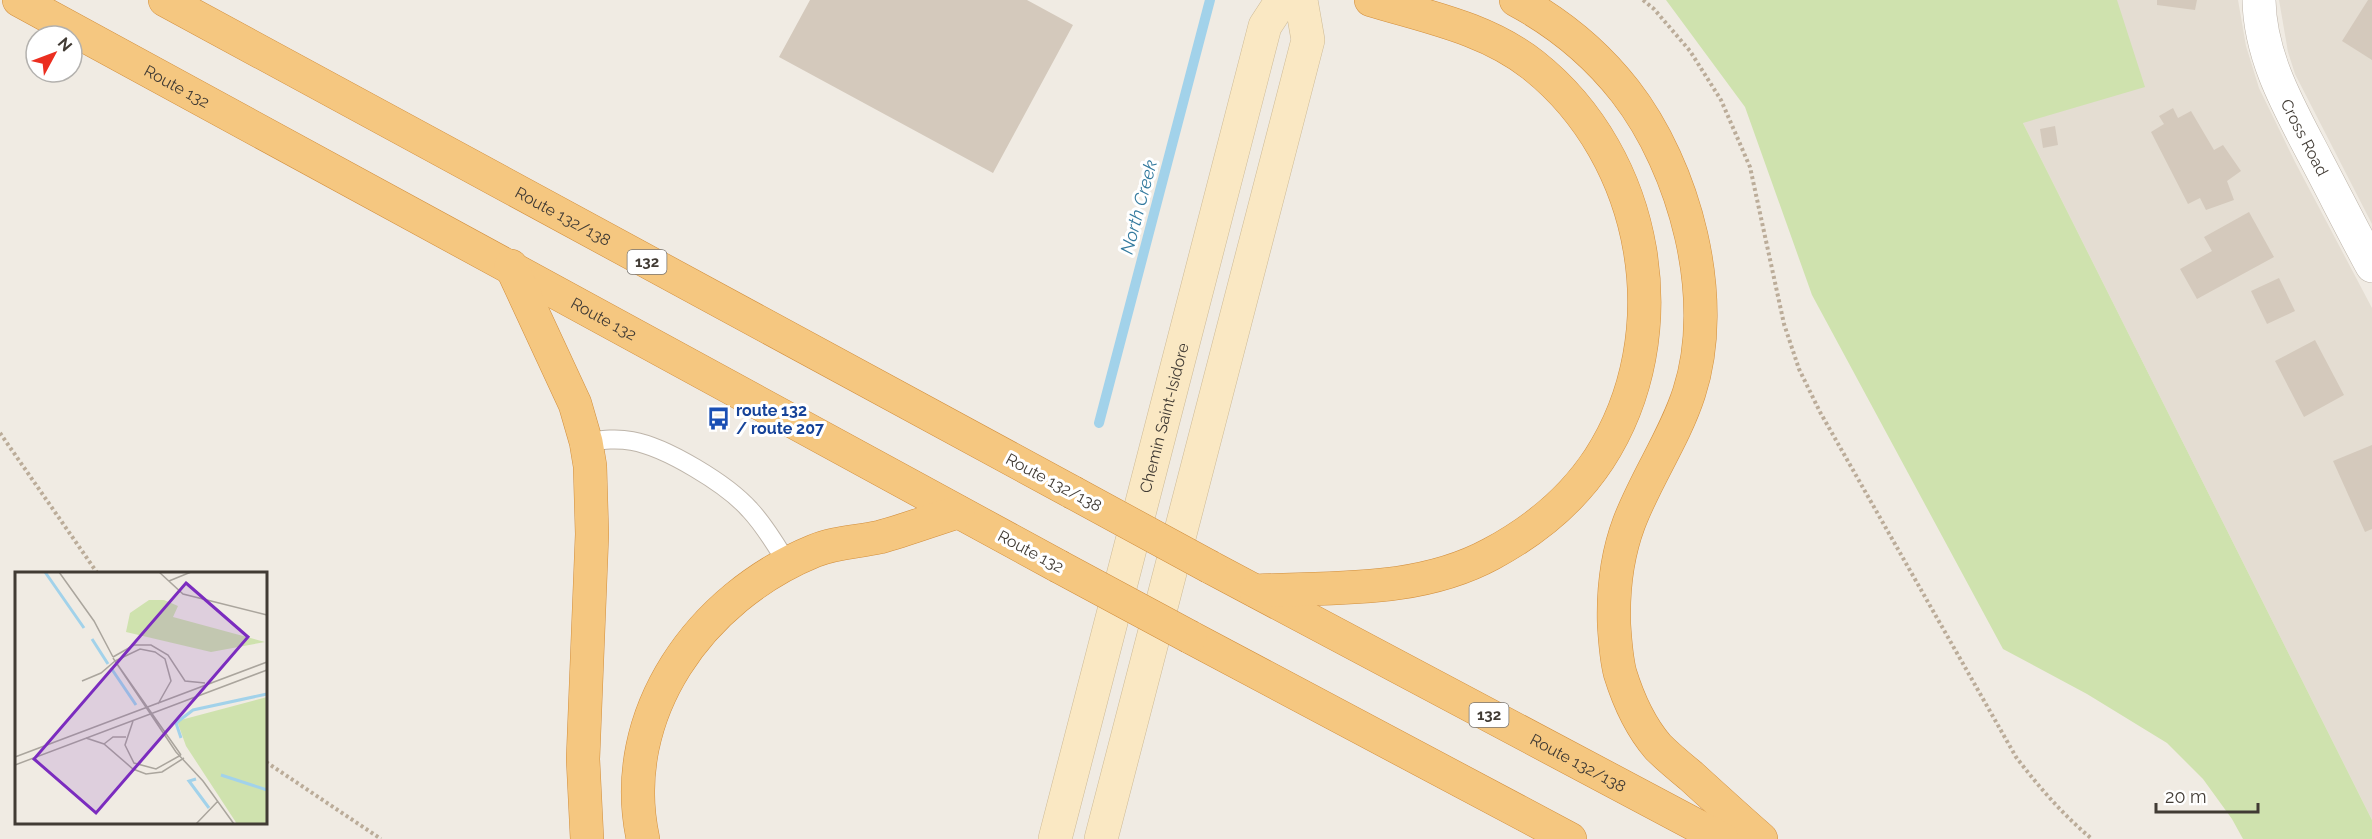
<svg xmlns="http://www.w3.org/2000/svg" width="2372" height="839" font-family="Raleway,sans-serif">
<rect width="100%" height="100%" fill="#f0ebe3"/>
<path fill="#e4ddd2" d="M 2012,0 L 2238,0 L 2246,46 L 2259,88 L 2295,162 L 2372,308 L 2372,820 L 2023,123 Z
M 2279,0 L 2372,0 L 2372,224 L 2295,74 L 2288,52 Z"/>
<path fill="#cfe2ae" d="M 1666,0 L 2117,0 L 2145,87 L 2023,123 L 2372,820 L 2372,839 L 2243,839 L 2232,819 L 2203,779 L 2167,743 L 2087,694 L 2003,649 L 1812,295 L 1745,107 Z"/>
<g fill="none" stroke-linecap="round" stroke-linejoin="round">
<path stroke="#a2d2ea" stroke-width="10" d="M 1099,423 L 1210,0"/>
</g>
<path fill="#d4c9bc" d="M 810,0 L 1027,0 L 1073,25 L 993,173 L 779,57 Z
M 2157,0 L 2197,0 L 2195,10 L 2157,5 Z
M 2368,0 L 2372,0 L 2372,60 L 2342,41 Z
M 2173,108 L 2178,118 L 2191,111 L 2214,150 L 2223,145 L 2241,171 L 2227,181 L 2234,200 L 2206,210 L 2200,198 L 2188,204 L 2151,132 L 2164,124 L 2159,116 Z
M 2055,126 L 2058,145 L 2043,148 L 2040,129 Z
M 2249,212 L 2274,257 L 2197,299 L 2180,269 L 2212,251 L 2204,237 Z
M 2279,278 L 2295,311 L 2267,324 L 2251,291 Z
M 2315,340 L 2344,395 L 2304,417 L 2275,361 Z
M 2372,445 L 2372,529 L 2365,532 L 2333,461 Z"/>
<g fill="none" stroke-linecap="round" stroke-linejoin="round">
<defs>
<path id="service" d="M 586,442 C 602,440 616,438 632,441 C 666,447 727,484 750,510 C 765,526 776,545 787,563"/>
<g id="minor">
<path id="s1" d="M 2259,0 C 2260,58 2290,109 2316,159 C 2335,195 2353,231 2372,266"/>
</g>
<g id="secondary">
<path id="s2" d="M 1055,839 L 1265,26 L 1282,0"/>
<path d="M 1101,839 L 1308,40 L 1301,0"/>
</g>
<g id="trunk">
<path id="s3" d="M 19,0 L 1058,566"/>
<path id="s4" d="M 165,0 L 1072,492"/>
<path d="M 1516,0 C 1557,22 1596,54 1625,91 C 1685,168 1720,298 1689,393 C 1674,439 1646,478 1629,523 C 1617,555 1613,590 1614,624 C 1615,640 1616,657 1620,673 C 1628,699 1640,726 1658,747 C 1668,757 1680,767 1691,776 C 1714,797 1737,818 1761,839"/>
<path d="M 511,266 L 575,404 L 586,442 L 590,466 L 592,534 L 583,759 L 587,839"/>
<path id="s5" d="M 1210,567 L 1722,839"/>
<path d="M 1256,591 C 1335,587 1419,593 1491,554 C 1534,531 1572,500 1599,459 C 1680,334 1649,157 1533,65 C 1486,28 1427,17 1371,0"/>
<path d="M 1190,637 L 1570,839"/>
<path d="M 643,839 C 616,714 701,597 814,551 C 835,542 858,542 880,537 C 906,530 932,520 958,512"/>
</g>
</defs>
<use href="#service" stroke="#beb5aa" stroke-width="20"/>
<use href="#minor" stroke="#beb5aa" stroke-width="34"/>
<use href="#secondary" stroke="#cdba96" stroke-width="34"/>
<use href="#trunk" stroke="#d18e3c" stroke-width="34"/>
<path stroke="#bbac99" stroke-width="4" stroke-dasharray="3 3" stroke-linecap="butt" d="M 1643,0 L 1654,9 L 1690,51 L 1721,100 L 1750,167 L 1784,324 L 1799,369 L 1820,412 L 2016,757 C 2039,787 2063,815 2092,839
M 0,433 L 98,574
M 266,762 L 381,839"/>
<use href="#service" stroke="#fff" stroke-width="18"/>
<use href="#minor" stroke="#fff" stroke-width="33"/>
<use href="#secondary" stroke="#fae8c3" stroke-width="33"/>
<use href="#trunk" stroke="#f5c780" stroke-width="33"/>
<defs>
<path id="trunk-bridge" d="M 1072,492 L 1210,567
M 1058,566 L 1190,637"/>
</defs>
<use href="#trunk-bridge" stroke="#d18e3c" stroke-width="34" stroke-linecap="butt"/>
<use href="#trunk-bridge" stroke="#f5c780" stroke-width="33"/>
</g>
<defs>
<symbol id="bus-bare" viewBox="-9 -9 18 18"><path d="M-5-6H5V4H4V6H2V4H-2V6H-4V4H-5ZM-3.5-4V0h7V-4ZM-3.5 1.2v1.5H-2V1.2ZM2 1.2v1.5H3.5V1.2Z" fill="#1a4fb4" stroke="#fff" stroke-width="2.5" paint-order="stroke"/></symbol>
</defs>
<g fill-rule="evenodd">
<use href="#bus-bare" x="702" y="402" width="33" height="33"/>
</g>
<g text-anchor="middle" stroke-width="6" stroke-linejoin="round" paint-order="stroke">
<g fill="#fff" stroke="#7a7671" stroke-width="1.5">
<rect x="627.5" y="250" width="39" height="24" rx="4.5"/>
<rect x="1469.5" y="703" width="39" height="24" rx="4.5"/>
</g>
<g font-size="15" font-weight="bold" fill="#413b34">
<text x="647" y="267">132</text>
<text x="1489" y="720">132</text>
</g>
<g font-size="16" fill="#413b34" stroke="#fff">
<text dy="6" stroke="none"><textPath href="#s3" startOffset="180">Route 132</textPath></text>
<text dy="6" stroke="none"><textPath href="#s1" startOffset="146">Cross Road</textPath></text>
<text dy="6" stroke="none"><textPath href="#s4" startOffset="453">Route 132/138</textPath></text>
<text dy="6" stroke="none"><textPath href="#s3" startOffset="666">Route 132</textPath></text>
<text dy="6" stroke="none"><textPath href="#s2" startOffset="435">Chemin Saint-Isidore</textPath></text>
<text transform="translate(1054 482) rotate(28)" y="6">Route 132/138</text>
<text transform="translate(1031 551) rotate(28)" y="6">Route 132</text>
<text dy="6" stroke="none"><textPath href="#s5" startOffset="417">Route 132/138</textPath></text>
</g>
<g font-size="16" font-weight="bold" fill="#164399" stroke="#fff" text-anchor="start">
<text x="736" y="416">route 132<tspan x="736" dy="18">/ route 207</tspan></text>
</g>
<g font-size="18" font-style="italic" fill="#337a9e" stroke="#fff">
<text transform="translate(1139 207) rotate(-75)" y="6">North Creek</text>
</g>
</g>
<g transform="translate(15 572)">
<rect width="252" height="252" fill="#f0ebe3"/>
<path d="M 134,28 L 149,28 L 163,34 L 158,45 L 250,70 L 196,80 L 111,60 L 115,41 ZM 252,125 L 252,252 L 222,252 L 171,174 L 162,149 Z" fill="#cfe2ae"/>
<path fill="none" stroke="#a2d2ea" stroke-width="3" d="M 30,0 L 69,56M 77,67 L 93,92M 96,96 L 121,133M 166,166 L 161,151 L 178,138 L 252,122M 206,203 L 252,218M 181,207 L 174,209 L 194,236"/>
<path fill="none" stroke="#aaa59d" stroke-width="1.5" d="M 44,0 L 79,49 L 98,85M 144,0 L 168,22 L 252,43M 154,9 L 176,0M 98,85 L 119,73 L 136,73 L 153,83 L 170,109 L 190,111M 98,86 L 161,180 L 188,209 L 219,252M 100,89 L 166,183M 100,89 L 125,77 L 140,80 L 150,87 L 156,109 L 143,132M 67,109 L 86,101 L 100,89M 118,149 L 110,173 L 119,191 L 141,197 L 166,183M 71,166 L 89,172 L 118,197 L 131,202 L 147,200 L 169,186M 89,172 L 98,165 L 111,165M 0,185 L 252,90M 0,193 L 252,98M 181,252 L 203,229"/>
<path fill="#7b2cbf" fill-opacity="0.15" stroke="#7b2cbf" stroke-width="3" d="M 171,11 L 233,65 L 81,241 L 19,187 Z"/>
<rect width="252" height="252" fill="none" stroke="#413b34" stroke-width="3"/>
</g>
<g transform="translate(54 54) rotate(49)"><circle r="28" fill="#ffffff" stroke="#b3b1ae" stroke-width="1.5"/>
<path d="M0-4.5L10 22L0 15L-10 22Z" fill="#eb2e20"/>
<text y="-9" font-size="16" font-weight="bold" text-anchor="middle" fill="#413b34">N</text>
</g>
<path d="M2156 803v9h102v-9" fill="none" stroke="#413b34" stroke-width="3"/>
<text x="2165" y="803" font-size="18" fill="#413b34" stroke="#ffffff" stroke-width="4.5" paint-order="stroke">20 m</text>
</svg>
